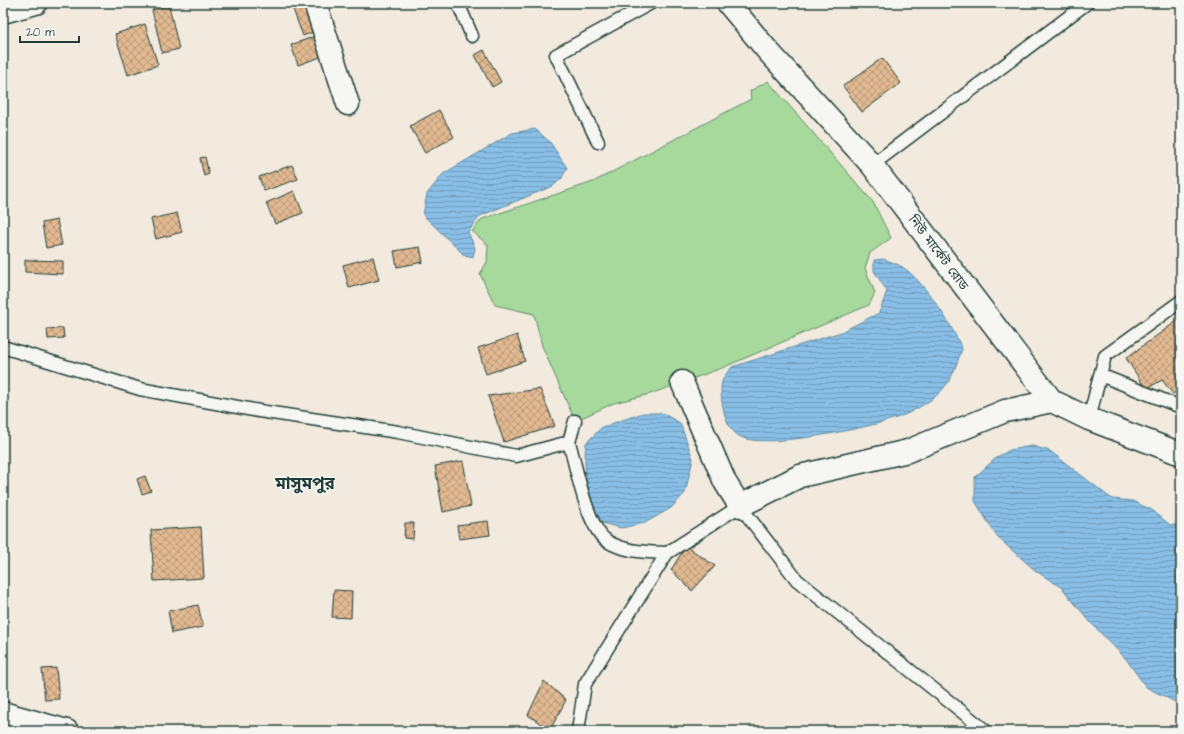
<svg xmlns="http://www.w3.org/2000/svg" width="1184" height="734" font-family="'Architects Daughter','Noto Sans Bengali',sans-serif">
<defs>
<pattern id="water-rules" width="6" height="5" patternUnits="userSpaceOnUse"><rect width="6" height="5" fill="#89bfe7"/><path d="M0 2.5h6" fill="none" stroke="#6f9cbc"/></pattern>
<pattern id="building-cross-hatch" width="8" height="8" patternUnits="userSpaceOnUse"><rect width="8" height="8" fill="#e2b992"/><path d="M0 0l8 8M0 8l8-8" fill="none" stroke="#b79878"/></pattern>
</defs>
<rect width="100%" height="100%" fill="#f2eadf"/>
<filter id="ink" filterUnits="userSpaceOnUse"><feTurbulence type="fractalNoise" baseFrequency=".025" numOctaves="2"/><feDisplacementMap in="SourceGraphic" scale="8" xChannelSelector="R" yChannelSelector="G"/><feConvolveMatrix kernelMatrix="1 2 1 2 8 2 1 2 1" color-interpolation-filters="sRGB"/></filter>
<g filter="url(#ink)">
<path fill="#a6d99b" stroke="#628b68" d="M 768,81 L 873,202 L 891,238 L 870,253 L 865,268 L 875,293 L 869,305 L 722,368 L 650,394 L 614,403 L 575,421 L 542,346 L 534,314 L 495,305 L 480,274 L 487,262 L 488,245 L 472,231 L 482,219 L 593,182 L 751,99 L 750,91 Z"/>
<path fill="url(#water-rules)" stroke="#5f8b9f" d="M 535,129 L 550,142 L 567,168 L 562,178 L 553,186 L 480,216 L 468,232 L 475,248 L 473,257 L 464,255 L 423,215 L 427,194 L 443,174 L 512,133 Z
M 883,259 C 892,262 901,265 908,271 C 928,288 952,325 962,349 C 956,365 952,382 938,394 C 931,401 909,414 899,417 C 873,427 761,451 739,436 C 728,429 724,415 722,402 C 720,386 720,379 732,367 L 841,332 L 879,313 L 887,291 L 874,271 L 874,260 Z
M 643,413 L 662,413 L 680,423 L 693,459 L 685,493 L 671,508 L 645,523 L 621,528 L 602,523 C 587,498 583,472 586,443 L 602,427 Z
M 1032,446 L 1050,451 L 1112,499 L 1132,501 L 1152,510 L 1170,525 L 1181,525 L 1181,705 L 1146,687 L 1126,659 L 1091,623 L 1062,588 L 1036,571 L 997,537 L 975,501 L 975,477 L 997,457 L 1010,450 Z"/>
<path fill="url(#building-cross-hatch)" stroke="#1f3d34" d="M 294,3 L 309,3 L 318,30 L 303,36 L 291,4 Z
M 169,6 L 179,49 L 162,53 L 152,10 Z
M 145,24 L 158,65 L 128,75 L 115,34 Z
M 318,35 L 326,55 L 298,65 L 291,45 Z
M 484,50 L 501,82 L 492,87 L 475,55 Z
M 882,58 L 901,83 L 862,112 L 843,86 Z
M 439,110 L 454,137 L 425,153 L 410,126 Z
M 205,157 L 209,174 L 204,176 L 200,158 Z
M 292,165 L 298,179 L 264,191 L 259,177 Z
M 294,191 L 303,213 L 275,224 L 266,203 Z
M 177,213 L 182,232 L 156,239 L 151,219 Z
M 57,220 L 62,245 L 46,248 L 42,223 Z
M 420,247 L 423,262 L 397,267 L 394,251 Z
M 373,257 L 379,280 L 349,288 L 343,265 Z
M 25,260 L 63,261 L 63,274 L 25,272 Z
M 1181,318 L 1181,388 L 1173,394 L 1162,380 L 1146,389 L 1126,358 Z
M 63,328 L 64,338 L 48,339 L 47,329 Z
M 517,335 L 525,361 L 486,374 L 478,348 Z
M 540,389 L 555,426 L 504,442 L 488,396 Z
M 463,461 L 471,506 L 443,512 L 435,466 Z
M 145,476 L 151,491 L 142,494 L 137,479 Z
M 488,521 L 490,535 L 459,539 L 457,525 Z
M 405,523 L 414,523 L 413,539 L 404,538 Z
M 201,527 L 204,578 L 154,581 L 151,530 Z
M 686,546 L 715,566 L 692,591 L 671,570 Z
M 334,590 L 352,591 L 351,618 L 332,617 Z
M 198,605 L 203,627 L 172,633 L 168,611 Z
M 56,668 L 59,699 L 45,700 L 42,669 Z
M 544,681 L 566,700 L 550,730 L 528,715 Z"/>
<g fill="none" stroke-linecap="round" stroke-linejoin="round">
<defs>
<path id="service" d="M 458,3 L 472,36
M 598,142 L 556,55 L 651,3
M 872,165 L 1087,3
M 3,347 L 140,389 L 259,411 L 398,432 L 516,456 L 569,442 C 576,466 587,528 607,541 C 624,552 647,552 667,553
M 1100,375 L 1181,407
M 1089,419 L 1105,356 L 1181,301
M 569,442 L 575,421
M 578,731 L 585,684 L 667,553 L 740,506 L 797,580 L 986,731"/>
<path id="minor" d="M 315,3 L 348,104
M 728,3 L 767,50 L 872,165 L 1052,401 L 1089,419 L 1181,454
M 3,12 L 36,3
M 682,382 L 725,482 L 740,506 L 800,476 L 908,451 L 1005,411 L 1052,401"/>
<path id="secondary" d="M 3,713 L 67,731"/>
</defs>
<use href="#service" stroke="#1f3d34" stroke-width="15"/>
<use href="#minor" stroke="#1f3d34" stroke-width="25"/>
<use href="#secondary" stroke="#1f3d34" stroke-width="25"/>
<use href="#service" stroke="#f6f6f2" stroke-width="12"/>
<use href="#minor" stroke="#f6f6f2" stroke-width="22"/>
<use href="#secondary" stroke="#f6f6f2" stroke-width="22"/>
</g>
</g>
<g text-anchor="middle" stroke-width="3" stroke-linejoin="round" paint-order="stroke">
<g font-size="13" fill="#1f3d34" stroke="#f6f6f2">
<text transform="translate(939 252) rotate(53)" y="5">নিউ মার্কেট রোড</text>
</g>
<g font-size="17" font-weight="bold" fill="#1f3d34" stroke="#f6f6f2">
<text x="305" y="489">মাসুমপুর</text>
</g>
</g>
<rect width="1184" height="734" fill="none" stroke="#f6f6f2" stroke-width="16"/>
<rect x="8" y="8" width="1168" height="718" fill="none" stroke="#1f3d34" stroke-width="1.5" filter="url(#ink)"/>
<path d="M20 36v6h59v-6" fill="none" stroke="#1f3d34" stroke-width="2"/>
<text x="26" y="36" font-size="12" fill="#1f3d34" stroke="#f6f6f2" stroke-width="3" paint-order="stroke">20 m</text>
</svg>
